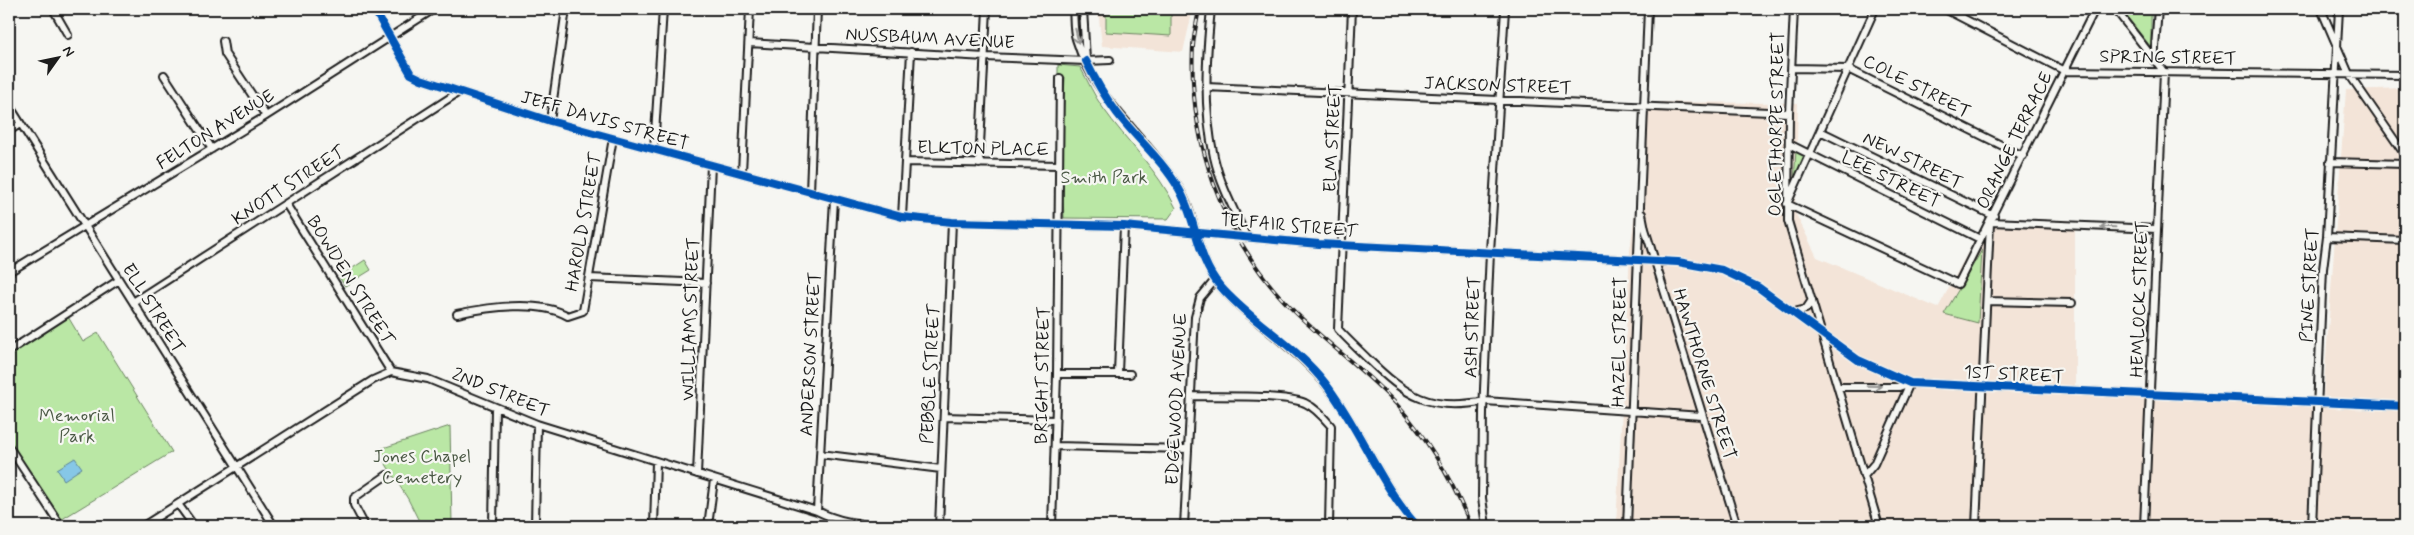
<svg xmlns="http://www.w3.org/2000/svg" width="2414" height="535" font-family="Mynerve,sans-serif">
<rect width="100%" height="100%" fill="#f6f6f2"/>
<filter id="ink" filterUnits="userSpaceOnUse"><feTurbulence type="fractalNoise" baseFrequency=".02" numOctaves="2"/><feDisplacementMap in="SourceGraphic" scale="10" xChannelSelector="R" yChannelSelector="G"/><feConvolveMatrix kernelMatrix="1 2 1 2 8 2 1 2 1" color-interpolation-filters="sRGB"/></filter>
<g filter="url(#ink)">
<path fill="#f3e4d8" d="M 1098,9 L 1193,9 L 1183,52 L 1102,46 Z
M 2405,88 L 2405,526 L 1616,526 L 1630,251 L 1649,102 L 1798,103 L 1795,212 L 1817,257 L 1938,308 L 1987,217 L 2075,221 L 2075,386 L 2323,398 L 2346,90 Z"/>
<path fill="#bae7a5" stroke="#6b8260" d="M 1106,9 L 1171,9 L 1171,36 L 1106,32 Z
M 2121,9 L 2151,9 L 2151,47 Z
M 1058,65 L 1080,67 C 1088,81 1094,96 1103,108 C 1127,142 1158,170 1176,208 L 1168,219 L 1064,218 L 1061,157 L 1065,77 L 1058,76 Z
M 1796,149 L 1808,155 L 1794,184 Z
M 1982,250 L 1978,323 L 1944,314 Z
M 365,260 L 371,270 L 345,286 L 339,277 Z
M 67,315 L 83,342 L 98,333 L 172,452 L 59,521 L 9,442 L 9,351 Z
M 450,426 L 452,524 L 419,521 L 408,499 L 377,450 Z"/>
<path fill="#86c7e7" stroke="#5c8396" d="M 75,458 L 82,468 L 64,480 L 57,469 Z"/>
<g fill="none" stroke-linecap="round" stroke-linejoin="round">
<defs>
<path id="minor" d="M 53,9 L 68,35
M 374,9 L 407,67 L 411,74 L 421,79 L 550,121 L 902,217 L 952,222 L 1124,226 L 1319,244 L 1678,262 L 1722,270 L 1758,287 L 1858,360 L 1910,383 L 2405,406
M 1073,9 C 1074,18 1073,30 1076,39 C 1095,102 1147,136 1179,188 C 1197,218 1196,257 1219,285 C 1252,324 1299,348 1329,389 C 1362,432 1381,486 1417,526
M 1083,9 L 1086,60
M 1211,9 C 1206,59 1203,107 1214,157 C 1220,184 1235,212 1247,238
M 1352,9 L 1338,329 C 1348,340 1358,349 1368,359 C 1406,396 1430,412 1485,401 L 1702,416
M 1794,9 L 1789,113 L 1788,221 L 1879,526
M 1875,9 L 1787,204 L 1958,284 L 2095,9
M 1945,9 L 2065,71 L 2405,75
M 2115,9 L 2164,72 L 2144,526
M 2321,9 L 2349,74 L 2405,155
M 223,41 L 225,54 L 266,116
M 749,43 L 985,57 L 1086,61 L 1110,60
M 2154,60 L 2158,9
M 1792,68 L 1848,69 L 2023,156
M 164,75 L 212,149
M 1206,87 L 1789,113
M 9,105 L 274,526
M 550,121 L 566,9
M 9,131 L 20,124
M 1820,131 L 1994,216
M 1789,144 L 1980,239
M 654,149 L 663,9
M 905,162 L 1059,165
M 2330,162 L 2405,164
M 979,164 L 987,9
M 742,172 L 750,9
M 810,192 L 817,9
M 286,204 L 391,372
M 1642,214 L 1645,229 L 1737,526
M 902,217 L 911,52
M 1991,222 L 2157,229
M 2327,237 L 2405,240
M 9,272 L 266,116 L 434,9
M 589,278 L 706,283
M 1987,301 L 2072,303
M 133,302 L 459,92
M 1794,312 L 1806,309 L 1812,300
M 457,314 C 489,307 539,300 568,316 L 583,311 L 613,138
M 9,351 L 119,280
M 1118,373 L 1124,226
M 1057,374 L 1130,374
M 1838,387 L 1899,387 L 1910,383
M 1191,396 C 1219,397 1282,394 1305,403 C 1316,408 1324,418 1331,426 L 1329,526
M 944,417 L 1055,420
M 1055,446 L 1188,449
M 9,447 L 61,526
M 820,454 L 941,469
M 697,474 L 711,165
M 1864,476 L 1874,464 L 1910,383
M 178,504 L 194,526
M 817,511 L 834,199
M 143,526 L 373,380 L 391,372 L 428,379 L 537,424 L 817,511 C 837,521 857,524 879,526
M 365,526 L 354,505 L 354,498 L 387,475
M 493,526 L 495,408
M 535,526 L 537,424
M 654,526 L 656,462
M 708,526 L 714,480
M 939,526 L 952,222
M 1052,526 L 1057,374 L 1060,78
M 1184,526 L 1195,317 L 1200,298 L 1215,280
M 1486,526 L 1482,498 L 1483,412 L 1490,252 L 1505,9
M 1627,526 L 1648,9
M 1976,526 L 1990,223
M 2312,526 L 2323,269 L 2327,237 L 2339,9"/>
</defs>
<use href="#minor" stroke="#1c1c1c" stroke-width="10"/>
<use href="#minor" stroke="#f6f6f2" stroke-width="6"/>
<defs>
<path id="rail" d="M 1199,9 C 1197,21 1194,34 1193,46 C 1188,137 1222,235 1285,302 C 1321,340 1365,369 1399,407 C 1431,443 1453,482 1471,526"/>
</defs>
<use href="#rail" stroke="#1c1c1c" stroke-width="4"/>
<use href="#rail" stroke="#f6f6f2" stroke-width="2" stroke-dasharray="5.5" stroke-linecap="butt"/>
<defs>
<path id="cycleway" d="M 374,9 L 407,67 L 411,74 L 421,79 L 550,121 L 902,217 L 952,222 L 1124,226 L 1319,244 L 1678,262 L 1722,270 L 1758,287 L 1858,360 L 1910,383 L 2405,406
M 1086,61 C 1095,80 1105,97 1117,113 C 1137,139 1163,161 1179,189 C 1197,220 1196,258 1220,286 C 1251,322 1296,345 1325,383 C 1360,428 1379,484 1417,526"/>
</defs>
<use href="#cycleway" stroke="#f6f6f2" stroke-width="11"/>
<use href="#cycleway" stroke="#0057b8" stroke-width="8"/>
</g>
<defs><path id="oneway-shaft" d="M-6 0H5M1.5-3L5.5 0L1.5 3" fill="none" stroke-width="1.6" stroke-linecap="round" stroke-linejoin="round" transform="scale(1.25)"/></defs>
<g stroke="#949492">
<use href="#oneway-shaft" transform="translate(1077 36) rotate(77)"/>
<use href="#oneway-shaft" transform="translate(2108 227) rotate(-178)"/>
<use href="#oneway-shaft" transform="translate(1874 386) rotate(1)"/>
</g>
</g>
<g text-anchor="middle" stroke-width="4.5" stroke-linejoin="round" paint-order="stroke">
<g font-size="18" fill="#1c1c1c" stroke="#f6f6f2">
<text transform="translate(930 38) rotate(3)" y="6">NUSSBAUM AVENUE</text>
<text transform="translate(2168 57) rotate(1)" y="6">SPRING STREET</text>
<text transform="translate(1498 85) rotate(2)" y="6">JACKSON STREET</text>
<text transform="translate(1917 86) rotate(27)" y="6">COLE STREET</text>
<text transform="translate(605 120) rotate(16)" y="6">JEFF DAVIS STREET</text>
<text transform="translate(1776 124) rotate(-89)" y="6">OGLETHORPE STREET</text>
<text transform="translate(215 129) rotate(-32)" y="6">FELTON AVENUE</text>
<text transform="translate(1332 138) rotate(-87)" y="6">ELM STREET</text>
<text transform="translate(2014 140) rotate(-64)" y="6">ORANGE TERRACE</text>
<text transform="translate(983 148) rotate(1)" y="6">ELKTON PLACE</text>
<text transform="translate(1913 160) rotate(26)" y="6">NEW STREET</text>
<text transform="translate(1891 179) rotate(26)" y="6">LEE STREET</text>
<text transform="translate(288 185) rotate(-33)" y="6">KNOTT STREET</text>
<text transform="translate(583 222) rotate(-80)" y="6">HAROLD STREET</text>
<text transform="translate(1289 225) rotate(5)" y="6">TELFAIR STREET</text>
<text transform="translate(351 280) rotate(58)" y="6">BOWDEN STREET</text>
<text transform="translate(2309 285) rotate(-87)" y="6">PINE STREET</text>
<text transform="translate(2139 299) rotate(-88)" y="6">HEMLOCK STREET</text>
<text transform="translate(154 308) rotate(58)" y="6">ELL STREET</text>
<text transform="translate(690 319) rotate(-88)" y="6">WILLIAMS STREET</text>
<text transform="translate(1472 327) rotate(-88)" y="6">ASH STREET</text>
<text transform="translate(1619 342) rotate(-89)" y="6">HAZEL STREET</text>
<text transform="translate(810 354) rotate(-87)" y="6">ANDERSON STREET</text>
<text transform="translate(930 374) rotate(-87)" y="6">PEBBLE STREET</text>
<text transform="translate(1705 374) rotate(73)" y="6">HAWTHORNE STREET</text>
<text transform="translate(2014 374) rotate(3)" y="6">1ST STREET</text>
<text transform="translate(1042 375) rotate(-89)" y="6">BRIGHT STREET</text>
<text transform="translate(501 392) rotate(22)" y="6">2ND STREET</text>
<text transform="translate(1176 399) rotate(-87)" y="6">EDGEWOOD AVENUE</text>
</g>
<g font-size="18" fill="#4b5945" stroke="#f6f6f2">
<text x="1104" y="183">Smith Park</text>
<text x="77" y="421">Memorial<tspan x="77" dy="21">Park</tspan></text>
<text x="422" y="462">Jones Chapel<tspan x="422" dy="21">Cemetery</tspan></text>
</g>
</g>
<rect width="2414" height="535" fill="none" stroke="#f6f6f2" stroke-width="30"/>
<rect x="15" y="15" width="2384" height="505" fill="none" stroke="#1c1c1c" stroke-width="2" filter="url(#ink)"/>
<g transform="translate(58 58) rotate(57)" stroke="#f6f6f2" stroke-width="4" paint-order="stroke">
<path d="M0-4L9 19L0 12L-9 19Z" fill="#1c1c1c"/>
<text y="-8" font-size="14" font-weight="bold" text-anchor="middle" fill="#1c1c1c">N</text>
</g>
</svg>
